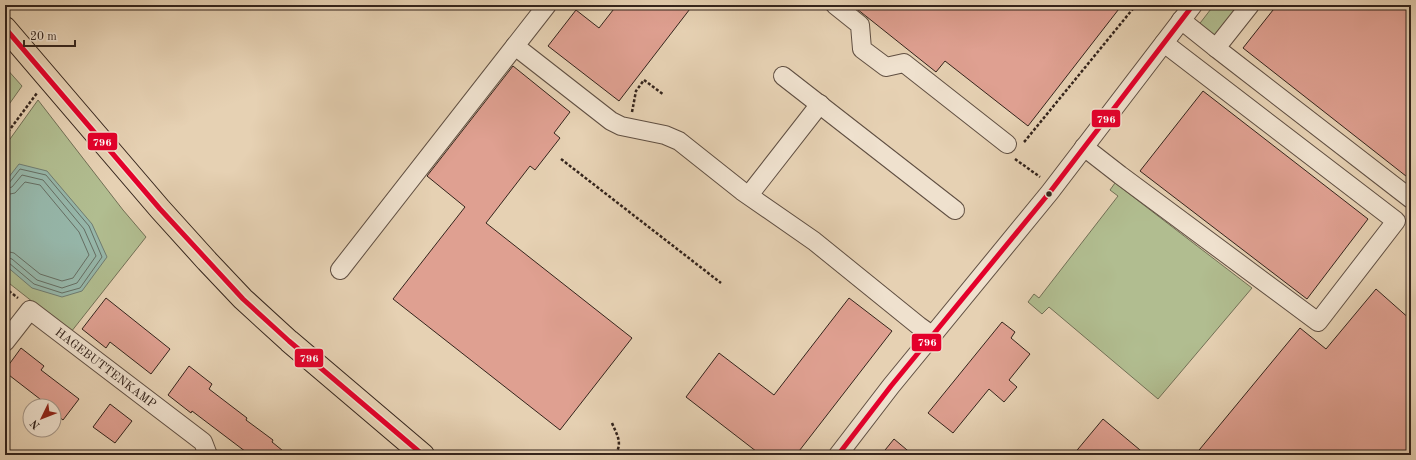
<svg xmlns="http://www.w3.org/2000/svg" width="1416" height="460" font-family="'Old Standard TT',serif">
<rect width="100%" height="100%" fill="#e6d1b3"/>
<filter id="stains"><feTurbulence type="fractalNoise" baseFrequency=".005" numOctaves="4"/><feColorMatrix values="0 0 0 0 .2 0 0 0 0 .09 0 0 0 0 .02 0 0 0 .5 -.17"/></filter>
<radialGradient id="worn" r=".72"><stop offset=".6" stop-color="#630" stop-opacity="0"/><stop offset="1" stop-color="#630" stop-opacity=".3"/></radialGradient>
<path fill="#b1bd90" stroke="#727056" d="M 1214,5 L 1250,5 L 1216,48 L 1194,31 Z
M 5,67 L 22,86 L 5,110 Z
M 38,100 L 123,210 L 146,237 L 71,332 L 5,280 L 5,146 Z
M 1115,183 L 1252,288 L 1158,399 L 1049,307 L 1042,314 L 1028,302 L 1034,294 L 1039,298 L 1118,196 L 1110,190 Z"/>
<path fill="#96b7aa" stroke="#6f7c71" d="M 19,164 L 47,171 L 92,224 L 107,257 L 82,291 L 62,297 L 32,288 L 5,265 L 5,182 Z"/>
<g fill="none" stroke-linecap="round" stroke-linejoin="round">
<path stroke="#656e63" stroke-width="1" d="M 5,184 L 9,183 L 20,169 L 46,175 L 89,226 L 102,257 L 80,288 L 62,293 L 34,284 L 9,263 L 5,262
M 5,189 L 12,187 L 22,175 L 43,180 L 84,229 L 96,256 L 77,283 L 62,288 L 37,280 L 12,259 L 5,257
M 5,195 L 15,193 L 25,182 L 40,185 L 79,232 L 89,255 L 73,278 L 62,281 L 40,274 L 14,253 L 5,251"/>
</g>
<path fill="#dfa091" stroke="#34241c" d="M 617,5 L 693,5 L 619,101 L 548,46 L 576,10 L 599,28 Z
M 852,5 L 1122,5 L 1028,126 L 945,61 L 936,72 Z
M 1277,5 L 1411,5 L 1411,180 L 1243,48 Z
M 513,66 L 570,112 L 554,133 L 560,138 L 535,170 L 530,166 L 486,223 L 632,338 L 560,430 L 393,299 L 465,207 L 427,176 Z
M 1203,91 L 1368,219 L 1307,299 L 1140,171 Z
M 1376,289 L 1411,320 L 1411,455 L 1195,455 L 1300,328 L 1326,349 Z
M 106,298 L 170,349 L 151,374 L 110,342 L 106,348 L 82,329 Z
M 849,298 L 892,331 L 796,455 L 761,455 L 686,397 L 719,353 L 774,395 Z
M 1002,322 L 1015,332 L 1011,338 L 1030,354 L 1009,380 L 1017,387 L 1004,402 L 989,389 L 953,433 L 928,413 Z
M 21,348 L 44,366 L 41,370 L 79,399 L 63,420 L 54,413 L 54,406 L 49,406 L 5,372 L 5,370 Z
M 189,366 L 212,384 L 209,389 L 247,418 L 246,420 L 273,440 L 272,442 L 288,455 L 250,455 L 192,411 L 191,413 L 168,395 Z
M 110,404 L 132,421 L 115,443 L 93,427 Z
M 1103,419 L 1146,455 L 1073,455 Z
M 894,439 L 913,455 L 881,455 Z"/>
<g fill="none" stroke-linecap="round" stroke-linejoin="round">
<defs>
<g id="minor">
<path d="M 835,5 L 860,25 L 862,49 L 886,67 L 904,63 L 1007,144"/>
<path d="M 1181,20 L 1216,48 L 1250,5"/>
<path d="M 515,46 L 611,121 L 621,126 L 665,135 L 679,141 L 742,191 L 814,241 L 919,326 L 933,336"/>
<path d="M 1216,48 L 1411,199"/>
<path d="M 783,76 L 955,210"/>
<path d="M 1084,147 L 1120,175 L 1318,322 L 1396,221 L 1164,43"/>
<path d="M 749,195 L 820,104"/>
<path d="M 340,270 L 547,5"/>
<path id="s1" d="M 5,342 L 30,310 L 203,442 L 208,455"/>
<path d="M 838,455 L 891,386 L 1050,192 L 1193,5"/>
</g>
<path id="major" d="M 5,28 L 160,209 L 207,261 L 243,299 L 289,341 L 423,455"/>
</defs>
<use href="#minor" stroke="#604f42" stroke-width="20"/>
<use href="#major" stroke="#34241c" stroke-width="24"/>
<path stroke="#34241c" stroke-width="2.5" stroke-dasharray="3 2" stroke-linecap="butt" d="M 632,112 L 636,91 L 644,80 L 664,95
M 5,136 L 37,93
M 1024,142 L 1025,141 L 1136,5
M 561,159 L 721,283
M 1015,159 L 1040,177
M 5,288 L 18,298
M 612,423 C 617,435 623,443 615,455"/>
<use href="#minor" stroke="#efe1ce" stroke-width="18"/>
<use href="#major" stroke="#e6d1b3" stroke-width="22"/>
<defs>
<path id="bus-1" d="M 5,28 L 160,209 L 243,299 L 289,341 L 423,455
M 838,455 L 891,386 L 1050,192 L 1193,5"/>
</defs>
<use href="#bus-1" stroke="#efe1ce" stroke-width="8"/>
<use href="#bus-1" stroke="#e4002b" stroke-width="5"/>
</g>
<circle fill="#34241c" stroke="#efe1ce" stroke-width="1.5" cx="1049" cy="194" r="3.5"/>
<g text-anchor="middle" stroke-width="3.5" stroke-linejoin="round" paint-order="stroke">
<g font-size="12" fill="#34241c" stroke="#efe1ce">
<text dy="4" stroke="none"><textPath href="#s1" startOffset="136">HAGEBUTTENKAMP</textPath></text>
</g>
</g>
<g stroke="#efe1ce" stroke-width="1.5">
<rect x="1091" y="109" width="30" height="19" rx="4" fill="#e4002b"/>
<rect x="87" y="132" width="31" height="19" rx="4" fill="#e4002b"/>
<rect x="911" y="333" width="31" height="19" rx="4" fill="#e4002b"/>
<rect x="294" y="348" width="30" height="20" rx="4" fill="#e4002b"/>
</g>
<g font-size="11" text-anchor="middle" font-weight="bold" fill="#fff">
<text x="1106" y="123">796</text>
<text x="102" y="146">796</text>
<text x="927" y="346">796</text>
<text x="309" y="362">796</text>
</g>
<rect width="1416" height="460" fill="none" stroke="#e6d1b3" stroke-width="20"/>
<rect x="6" y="6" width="1404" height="448" fill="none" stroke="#34241c" stroke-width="2"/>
<rect x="10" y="10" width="1396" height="440" fill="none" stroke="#34241c"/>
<g transform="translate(42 418) rotate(227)"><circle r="19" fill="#efe1ce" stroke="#a49587"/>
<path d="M0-3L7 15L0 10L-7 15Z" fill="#8f2418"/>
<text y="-6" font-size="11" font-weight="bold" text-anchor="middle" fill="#34241c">N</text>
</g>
<path d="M24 40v6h51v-6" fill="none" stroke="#34241c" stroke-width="2"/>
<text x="30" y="40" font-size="12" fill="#34241c" stroke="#efe1ce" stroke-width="3" paint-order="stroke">20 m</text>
<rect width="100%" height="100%" filter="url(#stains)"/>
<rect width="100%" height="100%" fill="url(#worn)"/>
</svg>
